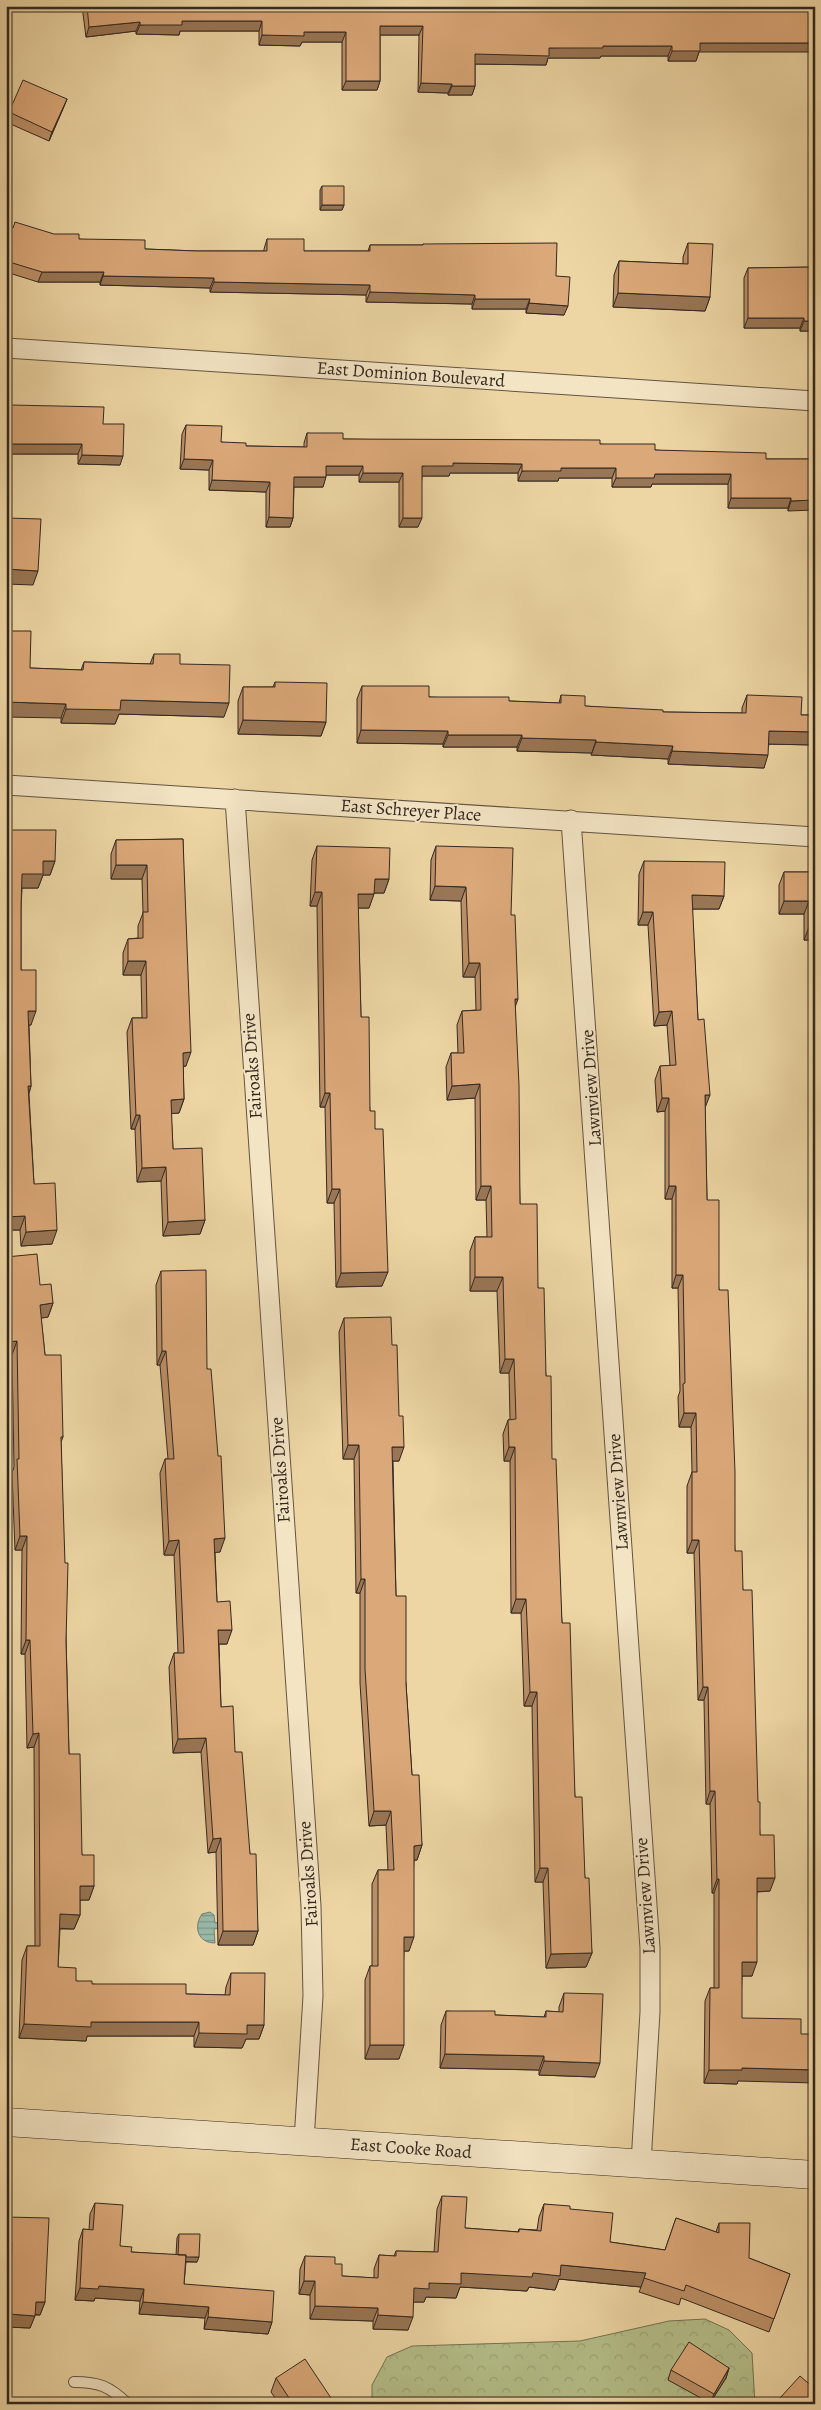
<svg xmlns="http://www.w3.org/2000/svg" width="821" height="2410" font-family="Alegreya,serif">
<defs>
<pattern id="forest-crowns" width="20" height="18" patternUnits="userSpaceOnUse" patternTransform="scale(1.25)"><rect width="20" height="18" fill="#b4be89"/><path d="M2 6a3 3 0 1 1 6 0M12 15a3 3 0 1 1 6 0" fill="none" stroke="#9ba376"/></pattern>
<pattern id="water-rules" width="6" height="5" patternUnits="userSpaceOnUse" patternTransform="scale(1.25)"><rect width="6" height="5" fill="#99b9a9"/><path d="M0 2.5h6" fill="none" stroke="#7d9689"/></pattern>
</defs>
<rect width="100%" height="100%" fill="#edd6a4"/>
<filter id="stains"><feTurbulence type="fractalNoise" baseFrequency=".004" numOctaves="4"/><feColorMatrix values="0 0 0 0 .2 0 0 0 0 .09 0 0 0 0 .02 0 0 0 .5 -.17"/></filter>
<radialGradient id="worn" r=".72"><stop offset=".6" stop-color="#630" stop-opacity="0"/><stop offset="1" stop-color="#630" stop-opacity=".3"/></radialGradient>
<path fill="url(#forest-crowns)" stroke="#747355" d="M 705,2319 L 729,2330 L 752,2353 L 755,2404 L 372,2404 L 372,2385 L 387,2357 L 412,2346 L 580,2341 L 669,2321 Z"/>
<path fill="url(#water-rules)" stroke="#707f73" d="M 210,1912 L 214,1915 L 215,1923 L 220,1922 L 221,1928 L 214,1929 L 215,1943 C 198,1943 193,1927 202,1914 Z"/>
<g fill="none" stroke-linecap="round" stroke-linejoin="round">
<defs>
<path id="lane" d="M 74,2382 C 99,2382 109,2386 128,2404"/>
<path id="street" d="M 6,348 L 815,401
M 6,785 L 815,837
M 235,799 L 311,1906 L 313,1996 L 304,2141
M 571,820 L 650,1948 L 650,2012 L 641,2163"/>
<path id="secondary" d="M 6,2122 L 815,2175"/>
</defs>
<use href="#lane" stroke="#625442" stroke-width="12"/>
<use href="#street" stroke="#625442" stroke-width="21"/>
<use href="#secondary" stroke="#332821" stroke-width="29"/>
<use href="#lane" stroke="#f3e4c4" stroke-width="10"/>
<use href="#street" stroke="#f3e4c4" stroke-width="19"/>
<use href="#secondary" stroke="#f3e4c4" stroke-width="28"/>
</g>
<path fill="#bc9068" stroke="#332821" d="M 82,6 L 778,6 L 699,52 L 696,61 L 668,61 L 668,56 L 601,56 L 600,58 L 548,58 L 546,65 L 475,64 L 475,86 L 472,95 L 448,95 L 448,93 L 418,92 L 419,35 L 380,35 L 380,81 L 377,90 L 342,90 L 342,42 L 302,42 L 300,46 L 259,45 L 259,31 L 180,31 L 179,35 L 136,34 L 136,31 L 86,37 Z
M 67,99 L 49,141 L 6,122 L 6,120 L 9,112 Z
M 322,186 L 344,205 L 342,210 L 320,210 L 320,190 Z
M 6,224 L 13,228 L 79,239 L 145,249 L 197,251 L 264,251 L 264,249 L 267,239 L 304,251 L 368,251 L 370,245 L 422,245 L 423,244 L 556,276 L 564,315 L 526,313 L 526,309 L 472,309 L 472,304 L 366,302 L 366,295 L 210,292 L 210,288 L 100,285 L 100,282 L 38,282 L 6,272 Z
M 688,243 L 710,297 L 705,311 L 613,307 L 614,275 L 619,261 L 683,264 L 683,257 Z
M 815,267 L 815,331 L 800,331 L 800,328 L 744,328 L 744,278 L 748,268 Z
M 10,405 L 103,424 L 120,465 L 78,464 L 78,454 L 6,454 L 6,415 Z
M 186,425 L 221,442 L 246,446 L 304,447 L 304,443 L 307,433 L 343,439 L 600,444 L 655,450 L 766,459 L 815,459 L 788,511 L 788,508 L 728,508 L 728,484 L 652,484 L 651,487 L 612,487 L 612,478 L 559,478 L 558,481 L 518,481 L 518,473 L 450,473 L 449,476 L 422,476 L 418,527 L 399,527 L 399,482 L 359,482 L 359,475 L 326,475 L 323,487 L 294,487 L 293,518 L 290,527 L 266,527 L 266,492 L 209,490 L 209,470 L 180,469 L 182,434 Z
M 154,654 L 180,664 L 224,717 L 119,714 L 115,724 L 61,723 L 61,718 L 30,668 L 81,670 L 84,662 L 150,664 Z
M 275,682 L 326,722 L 321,736 L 238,734 L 238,701 L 243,687 L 273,687 Z
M 362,686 L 429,697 L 509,701 L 559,703 L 561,695 L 585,706 L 663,712 L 742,713 L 742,708 L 747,695 L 801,715 L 815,715 L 815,762 L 813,762 L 814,745 L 769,744 L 764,768 L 668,764 L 668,759 L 591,755 L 592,753 L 517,751 L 517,747 L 443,747 L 443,744 L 357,743 L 357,699 Z
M 6,830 L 55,861 L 50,875 L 43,875 L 38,888 L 22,888 L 21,908 L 21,970 L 31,1025 L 29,1025 L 31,1086 L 29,1094 L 34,1184 L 52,1244 L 21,1246 L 20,1230 L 6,1230 Z
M 183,839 L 186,1066 L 183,1067 L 184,1099 L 179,1113 L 171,1113 L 173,1149 L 205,1220 L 200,1234 L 163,1236 L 161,1181 L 137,1182 L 135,1129 L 131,1129 L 127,1032 L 132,1018 L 142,1018 L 141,975 L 123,975 L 123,953 L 128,939 L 138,938 L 138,926 L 143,913 L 142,879 L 111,879 L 111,854 L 116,840 Z
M 317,846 L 389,879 L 384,893 L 374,893 L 369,908 L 358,908 L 361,1017 L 370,1111 L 375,1129 L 382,1286 L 336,1287 L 334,1203 L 327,1203 L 325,1107 L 320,1107 L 317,906 L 310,906 L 312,860 Z
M 436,846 L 511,915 L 515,1007 L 520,1204 L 538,1288 L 546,1376 L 562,1623 L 575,1797 L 585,1878 L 592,1953 L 586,1967 L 546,1968 L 543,1882 L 535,1882 L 532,1706 L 524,1706 L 521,1613 L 511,1613 L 510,1461 L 504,1461 L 503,1434 L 508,1420 L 510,1419 L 509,1373 L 500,1373 L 497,1291 L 470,1291 L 470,1251 L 475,1237 L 487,1237 L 486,1200 L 476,1200 L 475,1098 L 447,1100 L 446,1067 L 451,1053 L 458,1053 L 457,1025 L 462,1011 L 476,1010 L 475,977 L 463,977 L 461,901 L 430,900 L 431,860 Z
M 644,861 L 724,896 L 719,909 L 692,909 L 698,1020 L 705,1108 L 707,1200 L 719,1290 L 735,1551 L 743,1590 L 760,1835 L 770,1891 L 757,1892 L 752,1976 L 742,1976 L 738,2081 L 737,2084 L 704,2083 L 705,2001 L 710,1988 L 714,1988 L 714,1893 L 712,1893 L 710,1804 L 706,1804 L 704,1700 L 698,1700 L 694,1553 L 687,1553 L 687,1486 L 692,1472 L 691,1427 L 679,1427 L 678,1397 L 680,1391 L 678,1288 L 672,1288 L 672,1199 L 665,1199 L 665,1111 L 657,1112 L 655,1080 L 660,1066 L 670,1066 L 667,1025 L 654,1026 L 648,925 L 638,925 L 639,874 Z
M 784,872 L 815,872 L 815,1085 L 812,1085 L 810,1053 L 813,1044 L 813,940 L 804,940 L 804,914 L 779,914 L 779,885 Z
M 6,1257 L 40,1285 L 53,1303 L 48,1317 L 41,1318 L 45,1355 L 63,1437 L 61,1442 L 69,1754 L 82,1855 L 94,1886 L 89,1900 L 80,1900 L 80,1915 L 74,1929 L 60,1929 L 58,1967 L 76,1981 L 92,1984 L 186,1994 L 225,1995 L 226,1987 L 231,1973 L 264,2025 L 259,2039 L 246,2039 L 242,2048 L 194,2047 L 194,2036 L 87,2036 L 86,2041 L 19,2038 L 22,1960 L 27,1946 L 35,1946 L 34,1747 L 27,1748 L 25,1654 L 21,1654 L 22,1550 L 15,1550 L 12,1473 L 14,1467 L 12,1355 L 6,1356 Z
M 161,1271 L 207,1369 L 220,1552 L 215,1552 L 217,1602 L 227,1644 L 219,1644 L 221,1707 L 235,1752 L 250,1854 L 258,1931 L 253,1945 L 218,1945 L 216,1852 L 208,1853 L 201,1752 L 173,1753 L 169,1667 L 174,1653 L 178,1653 L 174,1555 L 164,1555 L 160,1473 L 165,1459 L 168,1459 L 160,1365 L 157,1365 L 156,1285 Z
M 344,1318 L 392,1345 L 399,1461 L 393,1461 L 396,1596 L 406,1684 L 412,1775 L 422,1845 L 417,1860 L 414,1860 L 409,1951 L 404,1951 L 399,2059 L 365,2059 L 365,1980 L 370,1966 L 372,1966 L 372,1884 L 378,1870 L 388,1870 L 386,1825 L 369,1826 L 360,1683 L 360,1593 L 356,1593 L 354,1459 L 343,1459 L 339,1332 Z
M 564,1993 L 595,2077 L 539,2075 L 539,2070 L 440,2068 L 441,2025 L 446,2011 L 495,2015 L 544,2017 L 546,2011 L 559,2012 L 559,2007 Z
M 442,2196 L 465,2228 L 518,2232 L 519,2229 L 537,2230 L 539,2217 L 544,2204 L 570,2209 L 610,2242 L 665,2250 L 676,2218 L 716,2232 L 719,2223 L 749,2258 L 790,2274 L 769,2332 L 681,2298 L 679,2305 L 639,2292 L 641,2287 L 559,2279 L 555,2290 L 529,2287 L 527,2291 L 460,2287 L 456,2298 L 426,2297 L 424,2302 L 413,2302 L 408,2330 L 373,2329 L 373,2321 L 310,2319 L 310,2295 L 299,2294 L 300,2269 L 305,2256 L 335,2264 L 342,2276 L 374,2278 L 374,2269 L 379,2255 L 394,2256 L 396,2251 L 434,2252 L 437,2209 Z
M 95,2203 L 120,2246 L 131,2252 L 176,2255 L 177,2238 L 179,2234 L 197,2262 L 186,2262 L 184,2284 L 272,2322 L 268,2334 L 204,2329 L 205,2318 L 139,2314 L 140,2301 L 95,2298 L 94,2301 L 75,2300 L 79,2241 L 83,2229 L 89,2230 L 90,2214 Z
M 6,2217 L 45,2302 L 40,2315 L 35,2315 L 30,2328 L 6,2327 L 6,2278 L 8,2255 L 6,2255 Z
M 729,2368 L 726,2378 L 710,2403 L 668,2380 L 671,2370 Z
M 276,2378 L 335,2404 L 279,2404 L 271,2392 Z
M 780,2398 L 815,2404 L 778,2404 Z"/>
<path fill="#997655" stroke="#332821" d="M 182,21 L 262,21 L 259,31 L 180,31 L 179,35 L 136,34 L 140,25 Z
M 140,22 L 136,31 L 86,37 L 89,27 Z
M 380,26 L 423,26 L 419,35 L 377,35 Z
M 304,32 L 346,32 L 342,42 L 302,42 L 300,46 L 259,45 L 262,35 Z
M 700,43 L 815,43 L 815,52 L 699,52 L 696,61 L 668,61 L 672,51 Z
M 603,46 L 672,46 L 668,56 L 601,56 L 600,58 L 548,58 L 546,65 L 472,64 L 475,54 L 549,48 Z
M 346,81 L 380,81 L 377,90 L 342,90 Z
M 421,83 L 452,84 L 448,93 L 418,92 Z
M 452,86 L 475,86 L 472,95 L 448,95 Z
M 67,99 L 63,109 L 49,141 L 52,132 Z
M 322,205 L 344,205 L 342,210 L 320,210 Z
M 42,272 L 104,272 L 100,282 L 38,282 Z
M 103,276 L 214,278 L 210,288 L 100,285 Z
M 214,282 L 370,285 L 366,295 L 210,292 Z
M 370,292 L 475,295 L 472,304 L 366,302 Z
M 618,293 L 710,297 L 705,311 L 613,307 Z
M 475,299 L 530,299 L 526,309 L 472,309 Z
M 529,303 L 568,306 L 564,315 L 526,313 Z
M 748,318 L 804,318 L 800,328 L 744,328 Z
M 804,321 L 815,321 L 815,331 L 800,331 Z
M 10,444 L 82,444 L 78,454 L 6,454 Z
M 82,455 L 123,456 L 120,465 L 78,464 Z
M 184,459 L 213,460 L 209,470 L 180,469 Z
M 453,463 L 522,464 L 518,473 L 450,473 L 449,476 L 418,476 L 422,466 Z
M 326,466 L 363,466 L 359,475 L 323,475 Z
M 561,468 L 616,468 L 612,478 L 559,478 L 558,481 L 518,481 L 522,471 Z
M 363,473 L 403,473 L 399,482 L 359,482 Z
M 655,474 L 731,474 L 728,484 L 652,484 L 651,487 L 612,487 L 616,478 Z
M 294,477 L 326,477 L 323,487 L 290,487 Z
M 212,480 L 270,482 L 266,492 L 209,490 Z
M 731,498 L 791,498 L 788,508 L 728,508 Z
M 815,500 L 815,510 L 788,511 L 791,501 Z
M 269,517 L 293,518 L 290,527 L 266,527 Z
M 403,518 L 422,518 L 418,527 L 399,527 Z
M 6,569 L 38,571 L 33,585 L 6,584 Z
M 121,700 L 229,703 L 224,717 L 119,714 L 115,724 L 61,723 L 66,709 Z
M 6,702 L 66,704 L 61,718 L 6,717 Z
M 243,720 L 326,722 L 321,736 L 238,734 Z
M 361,730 L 448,731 L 443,744 L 357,743 Z
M 769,731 L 815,732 L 815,743 L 814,745 L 764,744 Z
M 448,735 L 522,735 L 517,747 L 443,747 Z
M 522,738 L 596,740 L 592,753 L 517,751 Z
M 596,742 L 673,746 L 668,759 L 591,755 Z
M 672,751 L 768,755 L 764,768 L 668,764 Z
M 43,861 L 55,861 L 50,875 L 43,875 L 38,888 L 17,888 L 22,874 Z
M 116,865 L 147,865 L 142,879 L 111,879 Z
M 375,879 L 389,879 L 384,893 L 369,893 Z
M 435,886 L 466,887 L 461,901 L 430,900 Z
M 315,892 L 322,892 L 317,906 L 310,906 Z
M 358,894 L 374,894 L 369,908 L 353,908 Z
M 692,895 L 724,896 L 719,909 L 687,909 Z
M 784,901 L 809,901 L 804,914 L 779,914 Z
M 643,912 L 653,912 L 648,925 L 638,925 Z
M 809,927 L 815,927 L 815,936 L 813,940 L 804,940 Z
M 128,961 L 146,961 L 141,975 L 123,975 Z
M 469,963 L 480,963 L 475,977 L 463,977 Z
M 515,999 L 518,999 L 513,1013 Z
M 28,1011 L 36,1011 L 31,1025 L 23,1025 Z
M 672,1011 L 667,1025 L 654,1026 L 659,1012 Z
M 191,1052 L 186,1066 L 178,1067 L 183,1053 Z
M 815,1076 L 815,1085 L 812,1085 Z
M 480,1084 L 475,1098 L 447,1100 L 452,1086 Z
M 28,1086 L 31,1086 L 26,1100 Z
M 325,1093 L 330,1093 L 325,1107 L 320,1107 Z
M 705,1095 L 710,1095 L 705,1108 Z
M 662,1098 L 669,1098 L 665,1111 L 657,1112 Z
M 184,1099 L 179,1113 L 166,1114 L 171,1100 Z
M 136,1115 L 140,1115 L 135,1129 L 131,1129 Z
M 166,1167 L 161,1181 L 137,1182 L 142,1168 Z
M 481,1186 L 491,1186 L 486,1200 L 476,1200 Z
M 669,1186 L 676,1186 L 672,1199 L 665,1199 Z
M 332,1189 L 340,1189 L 334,1203 L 327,1203 Z
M 25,1216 L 20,1230 L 6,1230 L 6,1217 Z
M 205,1220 L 200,1234 L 163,1236 L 168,1222 Z
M 57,1230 L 52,1244 L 21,1246 L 26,1232 Z
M 388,1272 L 382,1286 L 336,1287 L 341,1273 Z
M 676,1275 L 683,1275 L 678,1288 L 672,1288 Z
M 475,1277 L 503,1277 L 497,1291 L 470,1291 Z
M 53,1303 L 48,1317 L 35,1319 L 40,1305 Z
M 17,1341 L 12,1355 L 6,1356 L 6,1351 L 9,1342 Z
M 162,1351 L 166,1351 L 160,1365 L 157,1365 Z
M 505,1359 L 514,1359 L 509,1373 L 500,1373 Z
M 684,1413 L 696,1413 L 691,1427 L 679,1427 Z
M 348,1445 L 359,1445 L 354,1459 L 343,1459 Z
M 392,1447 L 404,1447 L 399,1461 L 387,1461 Z
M 509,1447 L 515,1447 L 510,1461 L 504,1461 Z
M 20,1536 L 27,1536 L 22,1550 L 15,1550 Z
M 225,1538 L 220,1552 L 209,1553 L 214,1539 Z
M 179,1540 L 174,1555 L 164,1555 L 169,1541 Z
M 692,1540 L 699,1540 L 694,1553 L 687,1553 Z
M 361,1579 L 365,1579 L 360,1593 L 356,1593 Z
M 516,1599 L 526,1599 L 521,1613 L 511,1613 Z
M 218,1630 L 232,1630 L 227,1644 L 213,1644 Z
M 26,1640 L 30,1640 L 25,1654 L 21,1654 Z
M 703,1687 L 708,1687 L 704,1700 L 698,1700 Z
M 530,1692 L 537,1692 L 532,1706 L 524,1706 Z
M 39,1733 L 34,1747 L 27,1748 L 33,1734 Z
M 206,1738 L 201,1752 L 173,1753 L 178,1739 Z
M 710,1791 L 715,1791 L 710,1804 L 706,1804 Z
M 374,1811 L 391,1811 L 386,1825 L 369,1826 Z
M 221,1838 L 216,1852 L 208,1853 L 213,1839 Z
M 422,1845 L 417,1860 L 409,1860 L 414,1846 Z
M 540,1868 L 548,1868 L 543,1882 L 535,1882 Z
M 757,1878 L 775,1878 L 770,1891 L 752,1892 Z
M 717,1879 L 719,1879 L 714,1893 L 712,1893 Z
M 80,1886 L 94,1886 L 89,1900 L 75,1900 Z
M 60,1914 L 80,1915 L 74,1929 L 55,1928 Z
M 223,1931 L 258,1931 L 253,1945 L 218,1945 Z
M 404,1937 L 414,1937 L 409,1951 L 399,1951 Z
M 592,1953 L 586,1967 L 546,1968 L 551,1954 Z
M 742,1962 L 757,1962 L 752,1976 L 738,1976 Z
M 91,2022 L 199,2022 L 194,2036 L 87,2036 L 86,2041 L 19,2038 L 24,2024 Z
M 247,2025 L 264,2025 L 259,2039 L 246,2039 L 242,2048 L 194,2047 L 199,2033 Z
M 370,2045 L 404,2045 L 399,2059 L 365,2059 Z
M 445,2054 L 544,2056 L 539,2070 L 440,2068 Z
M 544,2061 L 600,2063 L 595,2077 L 539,2075 Z
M 742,2068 L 815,2070 L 815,2083 L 738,2081 L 737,2084 L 704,2083 L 709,2070 Z
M 6,2242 L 12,2243 L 8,2255 L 6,2255 Z
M 178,2256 L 199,2257 L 197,2262 L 176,2261 Z
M 561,2265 L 646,2273 L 641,2287 L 559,2279 L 555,2290 L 529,2287 L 527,2291 L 460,2287 L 456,2298 L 426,2297 L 424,2302 L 409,2302 L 414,2288 L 461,2273 L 533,2273 Z
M 304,2281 L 315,2281 L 310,2295 L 299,2294 Z
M 99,2286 L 144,2289 L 140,2301 L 95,2298 L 94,2301 L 75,2300 L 80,2288 Z
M 6,2300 L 10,2300 L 6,2310 Z
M 36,2302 L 45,2302 L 40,2315 L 31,2314 Z
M 143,2302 L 209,2307 L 205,2318 L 139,2314 Z
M 315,2306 L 378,2308 L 373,2321 L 310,2319 Z
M 9,2314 L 35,2316 L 30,2328 L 6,2327 L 6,2322 Z
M 378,2315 L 413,2317 L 408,2330 L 373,2329 Z
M 208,2317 L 272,2322 L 268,2334 L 204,2329 Z
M 729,2368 L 726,2378 L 710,2403 L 714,2394 Z"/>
<path fill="#dba879" stroke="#332821" d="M 87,6 L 778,6 L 778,11 L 815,11 L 815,43 L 700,43 L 700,51 L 672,51 L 672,46 L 603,46 L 603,48 L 549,48 L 549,56 L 475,54 L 475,86 L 452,86 L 452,84 L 421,83 L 423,26 L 380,26 L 380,81 L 346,81 L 346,32 L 304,32 L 304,36 L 262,35 L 262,21 L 182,21 L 182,25 L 140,25 L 140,22 L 89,27 Z
M 23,80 L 67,99 L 52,132 L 9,112 Z
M 322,186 L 344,186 L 344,205 L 322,205 Z
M 15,222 L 54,234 L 79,234 L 79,239 L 145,240 L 145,249 L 197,251 L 267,251 L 267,239 L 304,239 L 304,251 L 370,251 L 370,245 L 423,245 L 423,244 L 557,243 L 556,276 L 570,277 L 568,306 L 529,303 L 530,299 L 475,299 L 475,295 L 370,292 L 370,285 L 214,282 L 214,278 L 103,276 L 104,272 L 42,272 L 6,261 L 6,224 L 13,228 Z
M 688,243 L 713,244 L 710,297 L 618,293 L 619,261 L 688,264 Z
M 815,267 L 815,321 L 804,321 L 804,318 L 748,318 L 748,268 Z
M 10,405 L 104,407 L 103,424 L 124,424 L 123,456 L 82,455 L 82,444 L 10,444 Z
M 186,425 L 222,426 L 221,442 L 246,443 L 246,446 L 307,447 L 307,433 L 343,433 L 343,439 L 600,440 L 600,444 L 655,444 L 655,450 L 766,453 L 766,459 L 815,459 L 815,500 L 791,501 L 791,498 L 731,498 L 731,474 L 655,474 L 654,478 L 616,478 L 616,468 L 561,468 L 561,471 L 522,471 L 522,464 L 453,463 L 453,466 L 422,466 L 422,518 L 403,518 L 403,473 L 363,473 L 363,466 L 326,466 L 326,477 L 294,477 L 293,518 L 269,517 L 270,482 L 212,480 L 213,460 L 184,459 Z
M 6,518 L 41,519 L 38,571 L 6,569 Z
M 6,631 L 31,631 L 30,668 L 83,670 L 84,662 L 153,664 L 154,654 L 180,654 L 180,664 L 230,665 L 229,703 L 121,700 L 120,710 L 66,709 L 66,704 L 6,702 Z
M 275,682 L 327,683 L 326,722 L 243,720 L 243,687 L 275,687 Z
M 362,686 L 429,686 L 429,697 L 509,697 L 509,701 L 561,703 L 561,695 L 585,696 L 585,706 L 663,710 L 663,712 L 746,713 L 747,695 L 802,697 L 801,715 L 815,715 L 815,732 L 769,731 L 768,755 L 672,751 L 673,746 L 596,742 L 596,740 L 522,738 L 522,735 L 448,735 L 448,731 L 361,730 Z
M 6,830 L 56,830 L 55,861 L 43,861 L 43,874 L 22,874 L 21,908 L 21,970 L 36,970 L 36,1011 L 28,1011 L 31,1086 L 28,1086 L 34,1184 L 55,1183 L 57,1230 L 26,1232 L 25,1216 L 6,1217 Z
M 183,839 L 191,1052 L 183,1053 L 184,1099 L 171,1100 L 173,1149 L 202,1148 L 205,1220 L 168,1222 L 166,1167 L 142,1168 L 140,1115 L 136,1115 L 132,1018 L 147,1018 L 146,961 L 128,961 L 128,939 L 143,938 L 143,912 L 148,912 L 147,865 L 116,865 L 116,840 Z
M 317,846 L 390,848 L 389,879 L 375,879 L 374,894 L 358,894 L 361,1017 L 369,1017 L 370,1111 L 375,1111 L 375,1129 L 383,1129 L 388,1272 L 341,1273 L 340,1189 L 332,1189 L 330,1093 L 325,1093 L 322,892 L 315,892 Z
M 436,846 L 513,848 L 511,915 L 515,915 L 518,999 L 515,999 L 519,1085 L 520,1204 L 537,1204 L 538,1288 L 544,1288 L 546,1376 L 551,1376 L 552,1459 L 556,1459 L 562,1623 L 570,1623 L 575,1797 L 582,1797 L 585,1878 L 589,1878 L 592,1953 L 551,1954 L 548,1868 L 540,1868 L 537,1692 L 530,1692 L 526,1599 L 516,1599 L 515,1447 L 509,1447 L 508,1420 L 516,1419 L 514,1359 L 505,1359 L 503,1277 L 475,1277 L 475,1237 L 492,1237 L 491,1186 L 481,1186 L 480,1084 L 452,1086 L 451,1053 L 464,1053 L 462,1011 L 481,1010 L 480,963 L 469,963 L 466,887 L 435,886 Z
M 644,861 L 725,862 L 724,896 L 692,895 L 698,1020 L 704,1019 L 710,1095 L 705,1095 L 707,1200 L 719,1200 L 719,1290 L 728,1290 L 735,1472 L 735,1551 L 742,1551 L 743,1590 L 752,1590 L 758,1802 L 760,1802 L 760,1835 L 774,1835 L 775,1878 L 757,1878 L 757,1962 L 742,1962 L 742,2018 L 801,2019 L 801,2034 L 815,2034 L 815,2070 L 742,2068 L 742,2070 L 709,2070 L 710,1988 L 719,1988 L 719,1879 L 717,1879 L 715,1791 L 710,1791 L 708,1687 L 703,1687 L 699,1540 L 692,1540 L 692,1472 L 697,1472 L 696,1413 L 684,1413 L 683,1384 L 685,1383 L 683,1275 L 676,1275 L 676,1186 L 669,1186 L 669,1098 L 662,1098 L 660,1066 L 676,1065 L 672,1011 L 659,1012 L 653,912 L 643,912 Z
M 784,872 L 815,872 L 815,927 L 809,927 L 809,901 L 784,901 Z
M 37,1254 L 40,1285 L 51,1284 L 53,1303 L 40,1305 L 45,1355 L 61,1355 L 63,1437 L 61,1437 L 65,1563 L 68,1563 L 66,1641 L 69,1754 L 80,1754 L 82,1855 L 94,1855 L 94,1886 L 80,1886 L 80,1915 L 60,1914 L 58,1967 L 76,1968 L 76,1981 L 92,1981 L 92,1984 L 186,1984 L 186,1994 L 230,1995 L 231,1973 L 265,1973 L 264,2025 L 247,2025 L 247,2034 L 199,2033 L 199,2022 L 91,2022 L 91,2027 L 24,2024 L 27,1946 L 40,1946 L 39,1733 L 33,1734 L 30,1640 L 26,1640 L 27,1536 L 20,1536 L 17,1459 L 19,1459 L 17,1341 L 9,1342 L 6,1311 L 6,1257 Z
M 206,1270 L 207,1369 L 211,1369 L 218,1456 L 221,1456 L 225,1538 L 214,1539 L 217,1602 L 230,1601 L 232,1630 L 218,1630 L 221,1707 L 233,1706 L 235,1752 L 242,1752 L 250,1854 L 256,1854 L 258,1931 L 223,1931 L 221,1838 L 213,1839 L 206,1738 L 178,1739 L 174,1653 L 184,1653 L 179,1540 L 169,1541 L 165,1459 L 174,1459 L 166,1351 L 162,1351 L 161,1271 Z
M 391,1317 L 392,1345 L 397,1345 L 399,1416 L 403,1416 L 404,1447 L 392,1447 L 396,1596 L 406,1596 L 406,1684 L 412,1775 L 419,1775 L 422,1845 L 414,1846 L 414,1937 L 404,1937 L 404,2045 L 370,2045 L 370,1966 L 378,1966 L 378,1870 L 394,1870 L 391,1811 L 374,1811 L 365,1669 L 365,1579 L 361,1579 L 359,1445 L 348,1445 L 344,1318 Z
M 564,1993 L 603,1994 L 600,2063 L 544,2061 L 544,2056 L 445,2054 L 446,2011 L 495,2011 L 495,2015 L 546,2017 L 546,2011 L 563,2012 Z
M 442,2196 L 467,2197 L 465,2228 L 519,2232 L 519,2229 L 541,2231 L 544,2204 L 570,2206 L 570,2209 L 613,2213 L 610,2242 L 665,2250 L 676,2218 L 719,2233 L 719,2223 L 750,2223 L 749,2258 L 790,2274 L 774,2319 L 686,2285 L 684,2291 L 644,2278 L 646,2273 L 561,2265 L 560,2276 L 533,2273 L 532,2277 L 461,2273 L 461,2284 L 429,2283 L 429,2289 L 414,2288 L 413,2317 L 378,2315 L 378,2308 L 315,2306 L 315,2281 L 304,2281 L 305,2256 L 335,2257 L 335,2264 L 342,2264 L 342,2276 L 378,2278 L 379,2255 L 396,2256 L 396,2251 L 438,2252 Z
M 95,2203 L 123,2205 L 120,2246 L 132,2247 L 131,2252 L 186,2255 L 184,2284 L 274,2291 L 272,2322 L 208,2317 L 209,2307 L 143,2302 L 144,2289 L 99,2286 L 98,2289 L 80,2288 L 83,2229 L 93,2230 Z
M 6,2217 L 49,2218 L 45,2302 L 36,2302 L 35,2316 L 9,2314 L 10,2300 L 6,2300 L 6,2278 L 11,2278 L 12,2243 L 6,2242 Z
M 179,2234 L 200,2234 L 199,2257 L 186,2257 L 186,2255 L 178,2255 Z
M 689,2342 L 729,2368 L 714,2394 L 671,2370 Z
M 305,2359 L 335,2404 L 293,2404 L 276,2378 Z
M 800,2376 L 815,2389 L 815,2404 L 786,2404 L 780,2398 Z"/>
<g text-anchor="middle" stroke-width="4" stroke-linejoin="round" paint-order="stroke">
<g font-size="18" fill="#332821" stroke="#f3e4c4">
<text transform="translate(411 374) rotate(4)" y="6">East Dominion Boulevard</text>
<text transform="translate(411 810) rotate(4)" y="6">East Schreyer Place</text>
<text transform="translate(252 1066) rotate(-94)" y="6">Fairoaks Drive</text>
<text transform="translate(591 1088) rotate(-94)" y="6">Lawnview Drive</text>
<text transform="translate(280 1470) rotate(-94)" y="6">Fairoaks Drive</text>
<text transform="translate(618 1492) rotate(-94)" y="6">Lawnview Drive</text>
<text transform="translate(308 1874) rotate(-94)" y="6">Fairoaks Drive</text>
<text transform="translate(645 1896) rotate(-94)" y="6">Lawnview Drive</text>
<text transform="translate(411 2148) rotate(4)" y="6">East Cooke Road</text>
</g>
</g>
<rect width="821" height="2410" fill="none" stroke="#edd6a4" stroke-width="25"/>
<rect x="8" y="8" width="806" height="2395" fill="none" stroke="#332821" stroke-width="2.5"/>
<rect x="12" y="12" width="796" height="2385" fill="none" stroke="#332821"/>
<rect width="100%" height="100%" filter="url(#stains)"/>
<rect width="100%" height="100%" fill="url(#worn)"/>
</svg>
